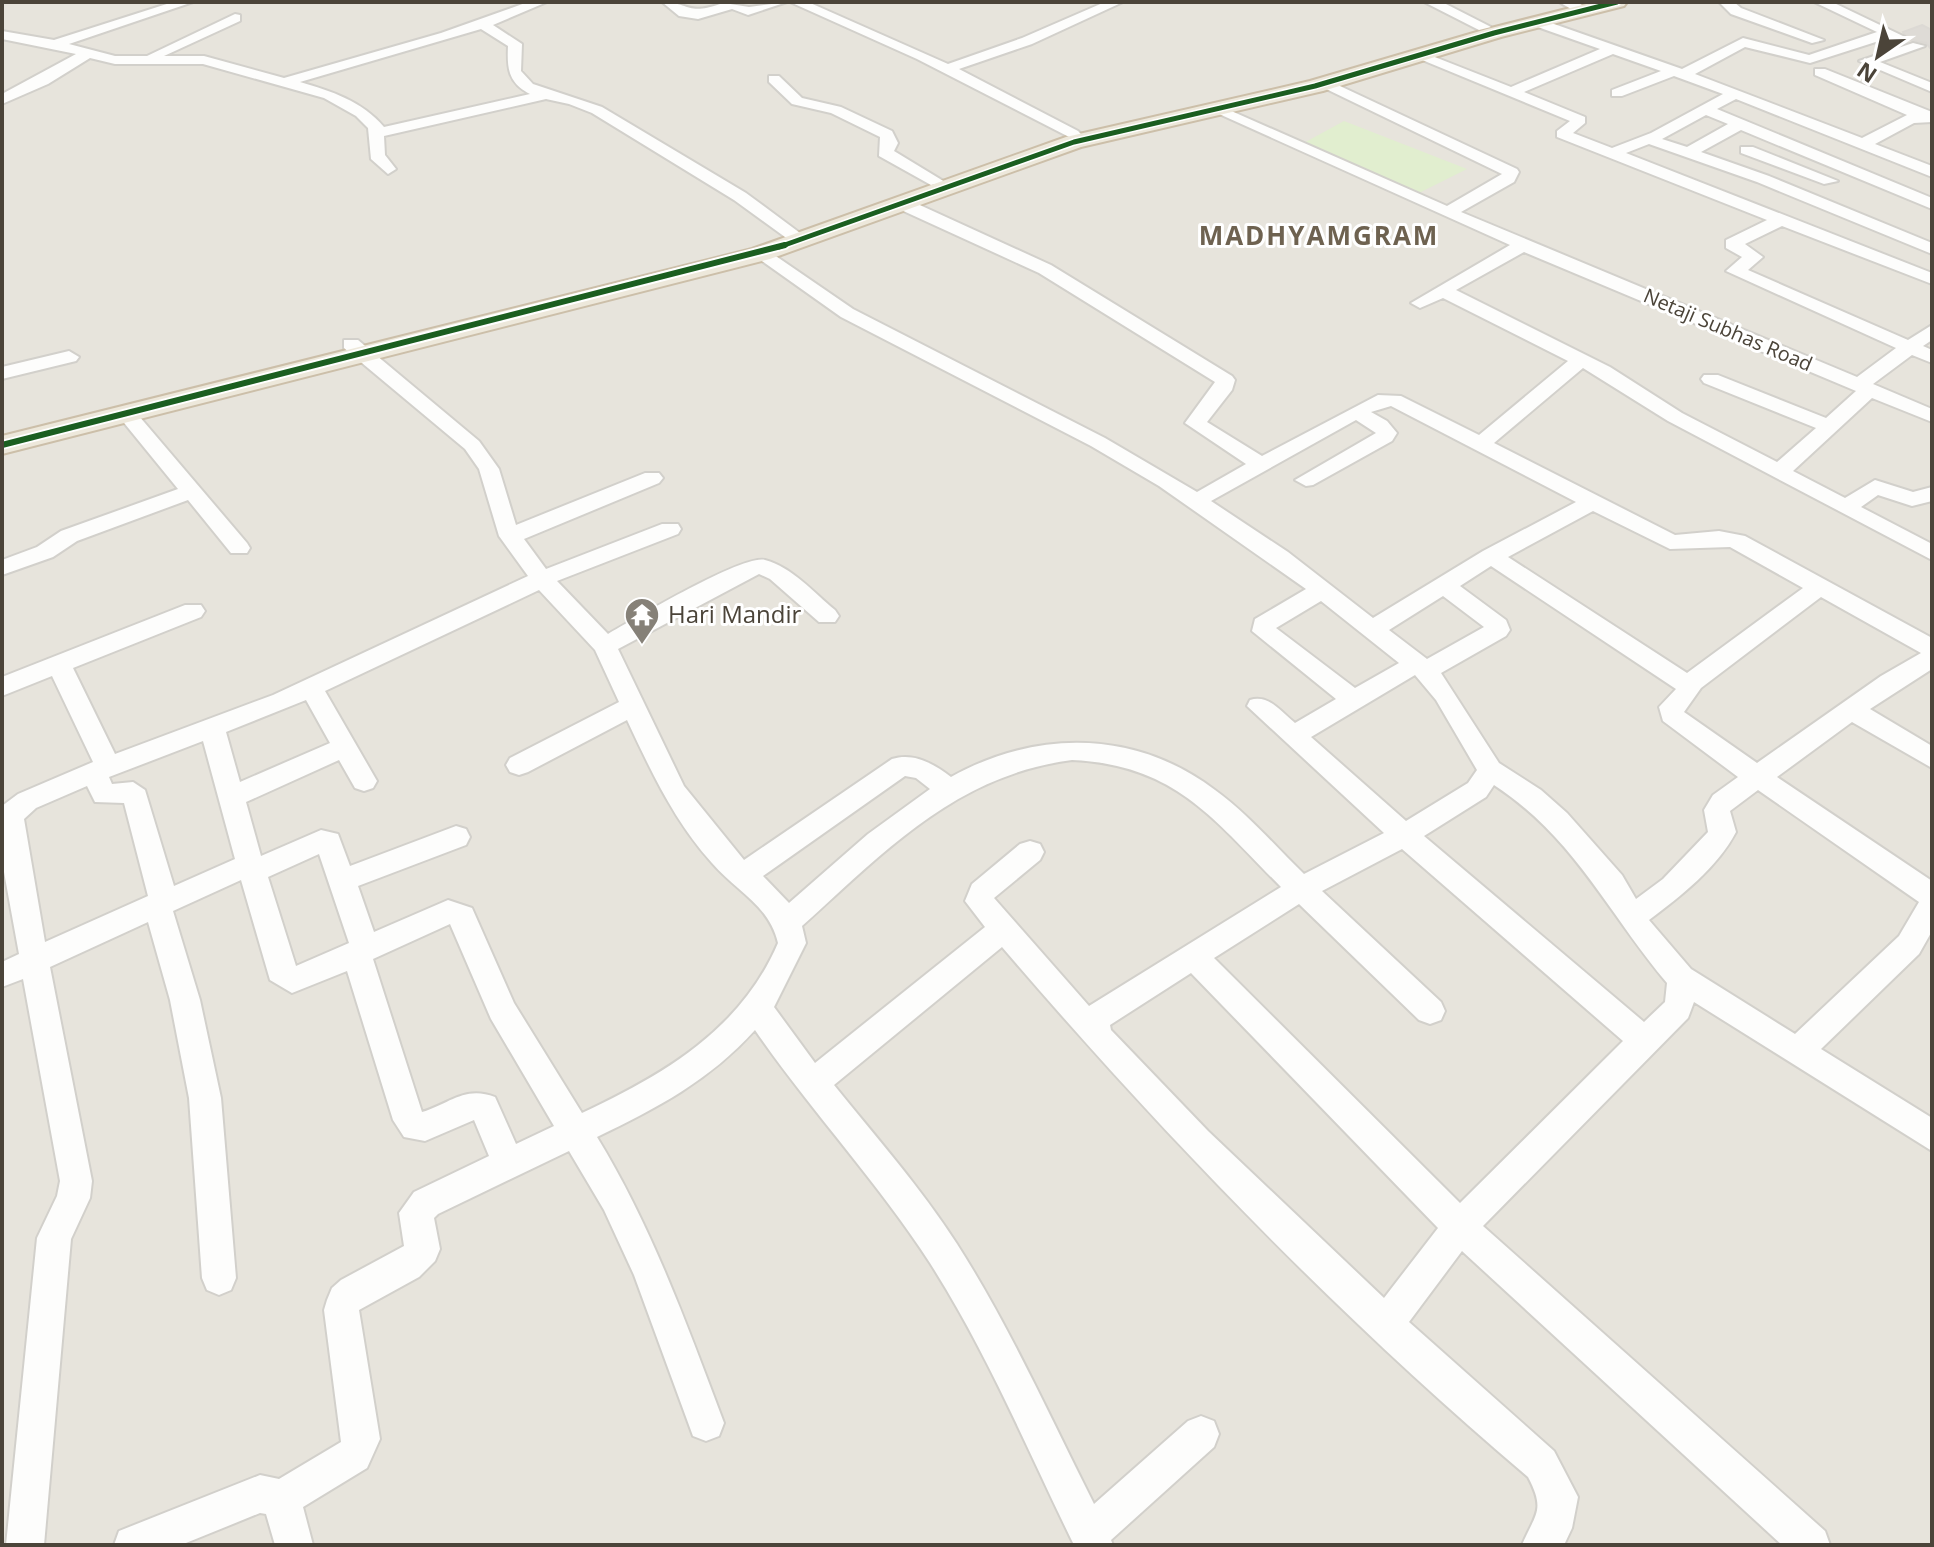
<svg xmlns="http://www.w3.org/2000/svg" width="1934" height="1547" font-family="'Open Sans',sans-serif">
<rect width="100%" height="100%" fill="#f4f2ee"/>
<path fill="#e7e4dc" d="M 2,2 L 1932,2 L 1932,1545 L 2,1545 Z"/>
<path fill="#e1eecf" d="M 1344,121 L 1467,169 L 1415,195 L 1300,145 Z"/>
<path fill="#dedbd6" stroke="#dcd9d4" stroke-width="2" d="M 1922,25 L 1932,30 L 1932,50 L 1926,43 L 1907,39 L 1903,32 Z"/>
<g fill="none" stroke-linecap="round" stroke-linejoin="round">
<defs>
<path id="minor" d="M 173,2 L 193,2 L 69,44 L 115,56 L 147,56 L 235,14 L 240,15 L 240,21 L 164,56 L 204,56 L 284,78 L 441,33 L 528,2 L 547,2 L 493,25 L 522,44 L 521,71 L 533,84 L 602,107 L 746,193 L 800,233 L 797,237 L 785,237 L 734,200 L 592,113 L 569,104 L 546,99 L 384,136 L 385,155 L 396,169 L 388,174 L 371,159 L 368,128 L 356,116 L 324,98 L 203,64 L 115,64 L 90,58 L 48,84 L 2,104 L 2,94 L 76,54 L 2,39 L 2,31 L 54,40 ZM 481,29 L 508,46 C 507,68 508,83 530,94 L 384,127 C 362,101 331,91 300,82 Z
M 662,2 C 689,2 687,16 720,4 L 718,2 L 749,7 L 787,2 L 748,15 L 732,9 L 698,19 L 679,16 Z
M 790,2 L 808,2 L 948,64 L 1022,38 L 1105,2 L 1123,2 L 1032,44 L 959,69 L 1078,131 L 1081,134 L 1073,139 L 917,59 Z
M 1424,2 L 1442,2 L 1491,27 L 1479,30 Z
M 1559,2 L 1577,2 L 1590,10 L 1578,13 Z
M 1719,2 L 1734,2 L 1741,8 L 1824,40 L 1812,43 L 1731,14 Z
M 1814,2 L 1832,2 L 1905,37 L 1898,41 L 1888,38 L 1810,63 L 1745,47 L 1695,74 L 1862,138 L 1907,115 L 1815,75 L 1815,69 L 1825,69 L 1932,112 L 1932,122 L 1914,123 L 1875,144 L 1932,166 L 1932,177 L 1736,99 L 1717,109 L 1932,198 L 1932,209 L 1741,130 L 1701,152 L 1769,176 L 1932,243 L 1932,254 L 1757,182 L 1649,144 L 1626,153 L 1932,273 L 1932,284 L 1782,226 L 1745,244 L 1763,257 L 1748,270 L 1908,340 L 1932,325 L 1932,340 L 1923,346 L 1932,350 L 1932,363 L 1912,355 L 1873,384 L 1932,409 L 1932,422 L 1872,398 L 1793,471 L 1845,498 L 1875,480 L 1913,492 L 1932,487 L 1932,501 L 1912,506 L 1878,495 L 1861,507 L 1932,544 L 1932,560 L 1668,421 L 1583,368 L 1494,443 L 1675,535 L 1719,531 L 1745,536 L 1932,638 L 1932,669 L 1870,709 L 1932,746 L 1932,768 L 1852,722 L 1777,777 L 1932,881 L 1932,931 L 1919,954 L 1821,1049 L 1932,1118 L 1932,1151 L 1694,1002 L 1688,1018 L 1483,1226 L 1825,1531 L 1830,1545 L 1782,1545 L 1462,1251 L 1409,1322 L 1554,1451 L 1578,1497 L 1572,1528 L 1564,1545 L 1522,1545 C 1535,1514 1546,1511 1528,1477 C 1338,1316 1164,1136 1002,947 L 834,1085 C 876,1137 921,1188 957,1244 C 1010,1327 1050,1417 1094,1504 L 1188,1421 L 1201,1416 L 1214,1421 L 1219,1434 L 1214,1447 L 1111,1540 L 1113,1545 L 1074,1545 C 1028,1451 987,1352 930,1263 C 877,1181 810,1110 755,1030 C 709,1081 657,1108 597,1137 C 652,1227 687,1325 724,1423 L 719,1436 L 706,1441 L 693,1436 L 634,1275 L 604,1210 L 569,1151 L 438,1214 L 434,1218 L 440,1249 L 435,1261 L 419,1277 L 359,1310 L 380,1439 L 367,1468 L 303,1507 L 313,1545 L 275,1545 L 266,1514 L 260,1513 L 181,1545 L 114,1545 L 119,1531 L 260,1475 L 279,1479 L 341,1442 L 324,1310 L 327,1300 L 332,1288 L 341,1280 L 404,1246 L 399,1213 L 414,1192 L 489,1156 L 474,1120 L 425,1141 L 404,1137 L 393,1120 L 347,971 L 292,993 L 270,980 L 241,880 L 173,911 L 200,1000 L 221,1098 L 236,1278 L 231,1290 L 219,1295 L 207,1290 L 202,1278 L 189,1098 L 170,1000 L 148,922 L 50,967 L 92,1181 L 90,1198 L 71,1239 L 44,1545 L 6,1545 L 37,1238 L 57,1196 L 60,1181 L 23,979 L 2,987 L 2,962 L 19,954 L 2,861 L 2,806 L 18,794 L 93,762 L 52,676 L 2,696 L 2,677 L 185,605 L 201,605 L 205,611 L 201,617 L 73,668 L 115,754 L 273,695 L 528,576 L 499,536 L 479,469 L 465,449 L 344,348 L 344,340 L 358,340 L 479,441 L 499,469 L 516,525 L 645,473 L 659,473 L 663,478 L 659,483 L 524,539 L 546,569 L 662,524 L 678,524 L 681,529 L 678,534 L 557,581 L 608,634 C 633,620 743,554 765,560 C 792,567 814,593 835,610 L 839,616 L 835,622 L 819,622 L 770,579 L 759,574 L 618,649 L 684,786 L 744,860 L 892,759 C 914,752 934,764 951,777 C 1037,729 1136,730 1215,790 C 1248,814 1275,846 1304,874 L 1384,833 L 1247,706 L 1250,700 C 1269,694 1281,712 1295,723 L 1336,699 L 1252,631 L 1255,619 L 1306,589 L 1159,486 L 1091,446 L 841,317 L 752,254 L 755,250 L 767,250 L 853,309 L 1105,438 L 1197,492 L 1246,464 L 1185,423 L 1215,382 L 1039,273 L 899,209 L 899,201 L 911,201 L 1051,265 L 1232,376 L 1235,380 L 1232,390 L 1207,422 L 1262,456 L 1378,395 L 1401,396 L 1479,435 L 1568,361 L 1443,298 L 1420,308 L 1411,303 L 1510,245 L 1208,109 L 1220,106 L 1447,206 L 1502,174 L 1320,86 L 1320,80 L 1325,79 L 1517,169 L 1519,172 L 1514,182 L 1461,212 L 1857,377 L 1896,348 L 1726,271 L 1742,257 L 1726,248 L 1726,240 L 1767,220 L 1557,137 L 1557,131 L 1570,121 L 1410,55 L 1422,52 L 1511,87 L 1600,49 L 1532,25 L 1530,22 L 1537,18 L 1682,69 L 1743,38 L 1809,55 L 1877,32 ZM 1613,54 L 1661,71 L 1612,90 L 1612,96 L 1622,96 L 1674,76 L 1723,94 L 1651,133 L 1612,148 L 1573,133 L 1585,123 L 1585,117 L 1524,92 ZM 1706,115 L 1728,124 L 1687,147 L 1662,139 ZM 1524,252 L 1856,391 L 1826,418 L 1718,375 L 1704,375 L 1701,379 L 1704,383 L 1816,428 L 1777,462 L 1682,413 L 1610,367 L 1456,290 ZM 1391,406 L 1576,502 L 1483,551 L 1373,618 L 1288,552 L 1211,501 L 1356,420 L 1376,433 L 1295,480 L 1306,486 L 1313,485 L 1392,441 L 1397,433 L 1387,421 L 1371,412 ZM 1593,511 L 1670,549 L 1730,547 L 1803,588 L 1687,673 L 1508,557 ZM 1491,566 L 1676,689 L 1659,707 L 1663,721 L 1738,777 L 1713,795 L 1704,810 L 1708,832 L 1663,879 L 1636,899 L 1622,875 L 1567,813 L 1541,790 L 1499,763 L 1441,673 L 1506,636 L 1510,630 L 1506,620 L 1460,586 ZM 539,590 L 595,650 L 619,702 L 510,758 L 506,765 L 510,772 L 519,775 L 528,772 L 627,720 C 651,771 674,821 712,863 C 736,891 769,905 778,943 C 741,1030 663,1075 582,1113 L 514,1003 L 472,908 L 448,900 L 374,932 L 358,886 L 466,845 L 470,837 L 466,829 L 456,826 L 350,866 L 338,834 L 321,830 L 261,856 L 246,802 L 339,760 L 355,788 L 364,791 L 373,788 L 377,781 L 325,691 ZM 1443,596 L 1484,627 L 1427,659 L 1389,630 ZM 1821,597 L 1921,653 L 1881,676 L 1757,763 L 1684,712 L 1701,688 ZM 1321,601 L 1399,663 L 1355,688 L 1276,628 ZM 1415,675 L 1436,700 L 1477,770 L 1468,783 L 1406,821 L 1311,737 ZM 306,700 L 330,743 L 240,782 L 226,732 ZM 203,741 L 235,859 L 174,886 L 145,790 L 133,782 L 112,784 L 109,777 ZM 1072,760 C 1176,765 1213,819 1281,887 L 1089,1006 L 994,898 L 1040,860 L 1044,852 L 1040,844 L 1030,841 L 1020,844 L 972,884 L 965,901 L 985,927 L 815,1063 L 774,1007 L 806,943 L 802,926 C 885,851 956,775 1072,760 ZM 905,776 L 916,778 L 930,789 L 868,834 L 789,903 L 763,876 ZM 1494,785 C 1575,838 1607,912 1667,983 L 1665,1002 L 1644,1022 L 1424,836 L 1486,797 ZM 87,786 L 95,802 L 124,803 L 148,896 L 45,942 L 24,819 L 36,808 ZM 1758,790 L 1919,902 L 1899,936 L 1795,1034 L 1691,969 L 1649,920 C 1681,896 1717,868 1736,832 L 1730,811 ZM 1402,849 L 1623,1041 L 1460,1203 L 1214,958 L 1299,904 L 1419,1020 L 1430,1024 L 1441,1020 L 1445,1011 L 1441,1002 L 1322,891 ZM 319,854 L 349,943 L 296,966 L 268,877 ZM 450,924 L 491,1019 L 554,1126 L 516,1144 L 495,1097 C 465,1085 449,1104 422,1112 L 373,959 ZM 1191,973 L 1438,1228 L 1384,1298 L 1208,1131 L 1111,1030 L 1110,1025 Z
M 1913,43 L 1925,46 L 1880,62 L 1932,83 L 1932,92 L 1859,61 Z
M 769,76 L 779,76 L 802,98 L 841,107 L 892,131 L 898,143 L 894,151 L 945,182 L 931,185 L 879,156 L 880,137 L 831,113 L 792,104 L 769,82 Z
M 1741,147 L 1753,147 L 1838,181 L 1824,184 L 1741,153 Z
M 69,351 L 79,357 L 76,361 L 2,379 L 2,367 Z
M 126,407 L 133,409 L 247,543 L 250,548 L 247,553 L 231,553 L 188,500 L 77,541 L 53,557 L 2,575 L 2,560 L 37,547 L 61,531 L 178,489 L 116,413 Z"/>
<path id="highway" d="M 1594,2 L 1627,2 L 1624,6 L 1501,37 L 1323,91 L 1081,147 L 770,259 L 2,454 L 2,436 L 752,249 L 1066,137 L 1310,81 L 1487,29 Z"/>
</defs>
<use href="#minor" stroke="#d2d0cb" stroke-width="4"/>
<use href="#highway" stroke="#ccbfa9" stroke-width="4"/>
<use href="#minor" fill="#fdfdfc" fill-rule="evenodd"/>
<use href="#highway" fill="#ede8db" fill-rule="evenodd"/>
<defs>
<path id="cycleway-far1" d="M 779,247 L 1074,142 L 1315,86 L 1494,33 L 1617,2"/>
<path id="cycleway" d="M 2,445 L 785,245"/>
</defs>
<use href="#cycleway-far1" stroke="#fff" stroke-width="8"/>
<use href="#cycleway" stroke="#fff" stroke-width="10"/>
<use href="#cycleway-far1" stroke="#1b5e20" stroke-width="5"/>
<use href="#cycleway" stroke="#1b5e20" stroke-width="6"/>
</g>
<defs>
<symbol id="temple-pin" viewBox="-11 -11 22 30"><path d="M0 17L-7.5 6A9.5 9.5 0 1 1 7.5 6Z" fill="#868178" stroke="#fff"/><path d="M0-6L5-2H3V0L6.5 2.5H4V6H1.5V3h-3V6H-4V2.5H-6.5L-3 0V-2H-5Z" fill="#fff"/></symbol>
</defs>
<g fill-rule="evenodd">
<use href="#temple-pin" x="622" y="595" width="40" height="54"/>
</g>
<g text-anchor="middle" stroke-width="6" stroke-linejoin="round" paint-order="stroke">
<g font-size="20" fill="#4b4439" stroke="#fff">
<text transform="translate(1728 330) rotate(23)" y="7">Netaji Subhas Road</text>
</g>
<g font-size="24" fill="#4b4439" stroke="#fff" text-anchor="start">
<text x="668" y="623">Hari Mandir</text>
</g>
<g font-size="26" font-weight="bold" letter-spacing="2" fill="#6e6250" stroke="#fff">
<text x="1319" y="245">MADHYAMGRAM</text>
</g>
</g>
<rect width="1934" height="1547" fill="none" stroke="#4b4439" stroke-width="8"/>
<g transform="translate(1878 56) rotate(214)" stroke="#ffffff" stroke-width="6" paint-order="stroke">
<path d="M0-6L14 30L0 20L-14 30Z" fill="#4b4439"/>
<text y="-12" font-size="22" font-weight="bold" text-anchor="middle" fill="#4b4439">N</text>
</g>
</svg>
